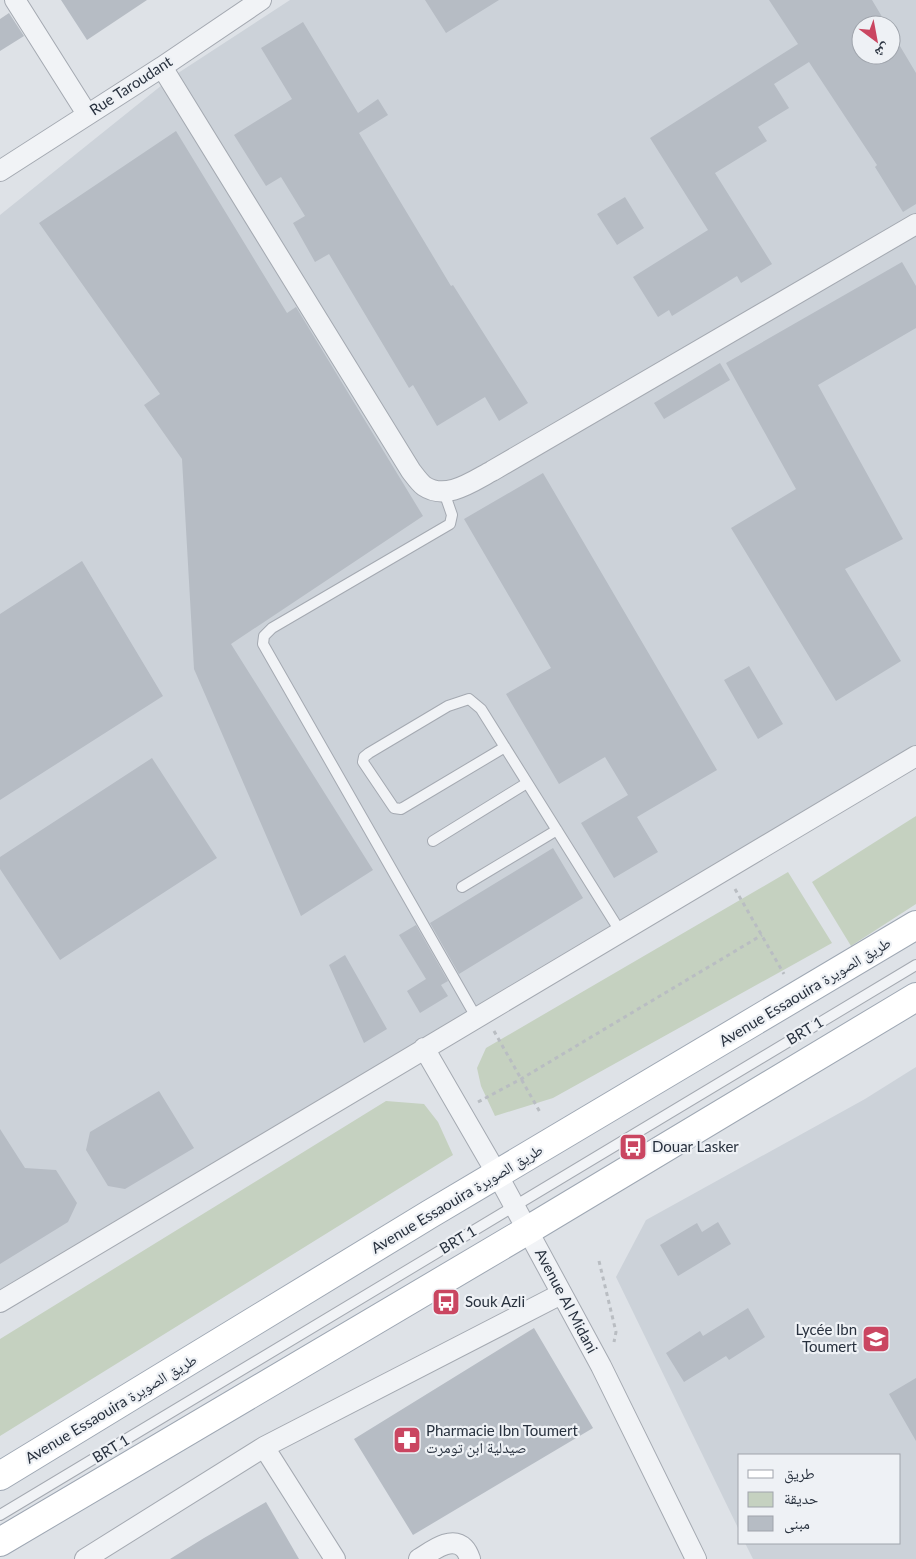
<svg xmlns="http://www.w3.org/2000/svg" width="916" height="1559" font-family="Lato,'Noto Naskh Arabic',sans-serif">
<rect width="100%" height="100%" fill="#dee2e7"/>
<path fill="#ccd2d9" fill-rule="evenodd" d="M 290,0 L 916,0 L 916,748 L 0,1290 L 0,215 L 172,77 ZM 861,25 L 891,25 L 891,55 L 861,55 Z
M 916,1067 L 916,1559 L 753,1559 L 745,1543 L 900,1543 L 900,1455 L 740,1455 L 740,1532 L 616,1277 L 646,1220 L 865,1099 Z"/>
<path fill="#c5d1c0" d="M 916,816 L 916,904 L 851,946 L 812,882 Z
M 788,872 L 832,943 L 553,1098 L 495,1116 L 481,1086 L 477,1068 L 486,1048 Z
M 386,1101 L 424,1104 L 438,1122 L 453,1155 L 0,1436 L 0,1339 Z"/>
<path fill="#b6bcc4" d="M 61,0 L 147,0 L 87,40 Z
M 425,0 L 499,0 L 446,33 Z
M 769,0 L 872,0 L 887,25 L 861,25 L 861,55 L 891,55 L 891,31 L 916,73 L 916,204 L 903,212 L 875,167 L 877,165 L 809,62 L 774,84 L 789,108 L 758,127 L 767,141 L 715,173 L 772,264 L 741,283 L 737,276 L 672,316 L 669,310 L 658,317 L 633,277 L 708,230 L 650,138 L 798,44 Z
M 9,13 L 24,36 L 0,51 L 0,19 Z
M 303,22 L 358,113 L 378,99 L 388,115 L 359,133 L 451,286 L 453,285 L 528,403 L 499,421 L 485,397 L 437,426 L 413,385 L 409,388 L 329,254 L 315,262 L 293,223 L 305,216 L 281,177 L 266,186 L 234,135 L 292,99 L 261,48 Z
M 176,131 L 287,313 L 296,307 L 423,516 L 231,644 L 373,870 L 301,916 L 194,669 L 182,459 L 144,405 L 160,394 L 39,223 Z
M 625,197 L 644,228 L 617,245 L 597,214 Z
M 902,262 L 916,286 L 916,328 L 818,385 L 903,539 L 845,569 L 901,661 L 836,701 L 731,528 L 796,489 L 726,363 Z
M 720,363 L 730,380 L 664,419 L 654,403 Z
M 543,473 L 717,770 L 637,817 L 658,852 L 614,878 L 581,823 L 628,795 L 605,757 L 559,784 L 506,694 L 551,668 L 464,519 Z
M 82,561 L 163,696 L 0,800 L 0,614 Z
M 749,666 L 783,724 L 758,739 L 724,680 Z
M 152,758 L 217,858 L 60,960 L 0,869 L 0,857 Z
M 553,848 L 583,898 L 459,974 L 430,923 Z
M 416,925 L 448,981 L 441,985 L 448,996 L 420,1013 L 407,991 L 426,979 L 399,935 Z
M 345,955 L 387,1029 L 364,1043 L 329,965 Z
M 159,1091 L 194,1148 L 125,1189 L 108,1186 L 86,1150 L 90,1132 Z
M 0,1129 L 25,1168 L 56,1170 L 77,1203 L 68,1222 L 0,1264 Z
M 718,1222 L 731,1244 L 678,1276 L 660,1245 L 697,1223 L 702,1232 Z
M 748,1308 L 765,1337 L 729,1360 L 726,1356 L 684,1382 L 666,1353 L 700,1331 L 703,1336 Z
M 534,1328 L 593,1428 L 413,1535 L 354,1439 Z
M 916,1378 L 916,1441 L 889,1394 Z
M 266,1502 L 299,1559 L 170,1559 L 204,1538 Z"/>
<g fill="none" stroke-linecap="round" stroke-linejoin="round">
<defs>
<path id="lane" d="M 444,492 L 452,515 L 450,524 L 272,628 L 264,636 L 263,644 L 476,1017
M 505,747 L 401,809 L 394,808 L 363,762 L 364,757 L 369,753 L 448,706 L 469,699 L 481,709 L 620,931
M 433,841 L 527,783
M 462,887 L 557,830
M 0,1515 L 916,965"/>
<path id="street" d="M 15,0 L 87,114
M 162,67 L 411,471 C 415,476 419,482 424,486 C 446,501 473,481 492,471 L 916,224
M 0,171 L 162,67 L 261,0
M 424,1048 L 497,1174 L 601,1366 L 696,1559
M 0,1302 L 916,756
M 264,1447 L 335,1559
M 85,1559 L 264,1447 L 561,1294
M 419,1559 C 431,1552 451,1535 464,1548 C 467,1551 469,1556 470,1559"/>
<path id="primary" d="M 0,1476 L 430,1214 L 916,925
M 0,1542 L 528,1230 L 916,997"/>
</defs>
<use href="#lane" stroke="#a4a9b1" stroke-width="12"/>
<use href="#street" stroke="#a4a9b1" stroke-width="22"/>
<use href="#primary" stroke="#9ea7b3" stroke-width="30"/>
<path stroke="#b9bdc2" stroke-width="3" stroke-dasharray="4 4" stroke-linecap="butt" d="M 735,889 L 784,974
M 494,1031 L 541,1114
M 478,1102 L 521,1079 L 762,935
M 599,1261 L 616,1332 L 614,1342"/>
<use href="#lane" stroke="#f1f3f6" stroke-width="10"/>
<use href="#street" stroke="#f1f3f6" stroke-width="20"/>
<use href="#primary" stroke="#fff" stroke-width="28"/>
</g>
<defs>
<symbol id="bus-square" viewBox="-11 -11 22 22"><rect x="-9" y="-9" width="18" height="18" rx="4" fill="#ca4661" stroke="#eef1f5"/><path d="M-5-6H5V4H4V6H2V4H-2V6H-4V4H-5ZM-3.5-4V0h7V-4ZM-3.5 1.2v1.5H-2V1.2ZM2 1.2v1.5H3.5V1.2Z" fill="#fff"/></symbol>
<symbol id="school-square" viewBox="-11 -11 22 22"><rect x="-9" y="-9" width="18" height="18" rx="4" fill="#ca4661" stroke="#eef1f5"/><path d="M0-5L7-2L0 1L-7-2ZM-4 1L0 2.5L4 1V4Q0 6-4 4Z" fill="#fff"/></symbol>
<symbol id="pharmacy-square" viewBox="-11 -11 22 22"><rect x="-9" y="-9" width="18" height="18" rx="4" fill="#ca4661" stroke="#eef1f5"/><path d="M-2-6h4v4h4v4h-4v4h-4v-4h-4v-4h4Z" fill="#fff"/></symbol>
</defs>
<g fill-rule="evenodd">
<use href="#bus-square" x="617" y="1131" width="32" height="32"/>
<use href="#bus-square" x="430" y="1286" width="32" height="32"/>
<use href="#school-square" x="860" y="1323" width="32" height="32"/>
<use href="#pharmacy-square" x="391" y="1424" width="32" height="32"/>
</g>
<g text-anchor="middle" stroke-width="4.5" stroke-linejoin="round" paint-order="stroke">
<g font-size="15" fill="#28313e" stroke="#eef1f5">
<text transform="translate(131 86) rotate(-33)" y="5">Rue Taroudant</text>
<text transform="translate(805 992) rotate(-31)" y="5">Avenue Essaouira طريق الصويرة</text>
<text transform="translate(805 1031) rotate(-31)" y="5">BRT 1</text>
<text transform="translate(457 1199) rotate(-31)" y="5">Avenue Essaouira طريق الصويرة</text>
<text transform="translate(458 1240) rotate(-31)" y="5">BRT 1</text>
<text transform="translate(566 1301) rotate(62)" y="5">Avenue Al Midani</text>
<text transform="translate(111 1409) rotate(-31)" y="5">Avenue Essaouira طريق الصويرة</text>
<text transform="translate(111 1449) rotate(-31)" y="5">BRT 1</text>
</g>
<g font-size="15" fill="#28313e" stroke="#eef1f5" text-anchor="start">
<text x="652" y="1152">Douar Lasker</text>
<text x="465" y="1307">Souk Azli</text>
<text x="857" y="1335" text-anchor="end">Lycée Ibn<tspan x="857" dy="17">Toumert</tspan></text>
<text x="426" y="1436">Pharmacie Ibn Toumert<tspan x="426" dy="17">صيدلية ابن تومرت</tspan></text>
</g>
</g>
<rect x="738" y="1454" width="162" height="90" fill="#eef1f5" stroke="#9fa4ac"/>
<rect x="748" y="1470" width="25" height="8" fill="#ffffff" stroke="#9fa4ac"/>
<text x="784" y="1479" font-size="15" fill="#28313e">طريق</text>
<rect x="748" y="1492" width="25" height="15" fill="#c5d1c0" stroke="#9fa4ac"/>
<text x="784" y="1504" font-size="15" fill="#28313e">حديقة</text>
<rect x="748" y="1516" width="25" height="15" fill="#b6bcc4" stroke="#9fa4ac"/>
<text x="784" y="1529" font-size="15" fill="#28313e">مبنى</text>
<g transform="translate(876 40) rotate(148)"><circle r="24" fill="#eef1f5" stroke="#9fa4ac"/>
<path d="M0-4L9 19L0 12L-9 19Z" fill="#ca4661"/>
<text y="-8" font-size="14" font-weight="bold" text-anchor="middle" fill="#28313e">ش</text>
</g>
</svg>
